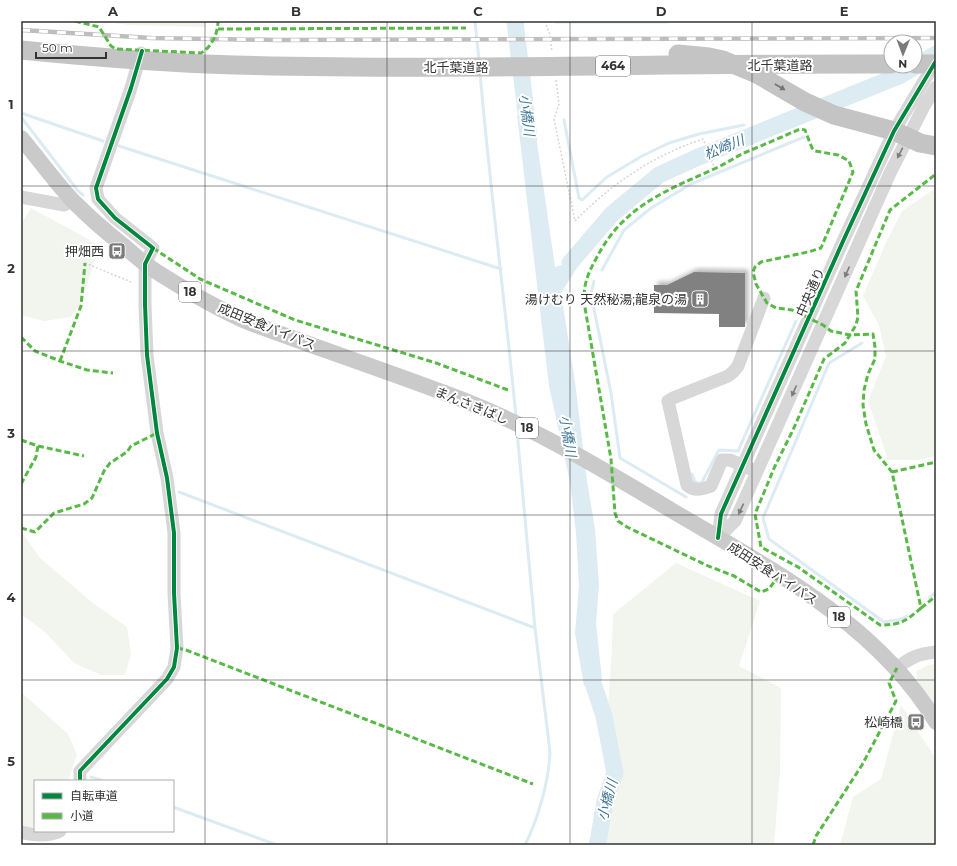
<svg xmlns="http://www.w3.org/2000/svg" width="957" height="866" font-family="Montserrat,'Noto Sans JP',sans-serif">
<defs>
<filter id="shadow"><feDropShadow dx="3.5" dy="-3.5" stdDeviation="2" flood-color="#0004"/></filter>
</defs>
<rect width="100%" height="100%" fill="#fff"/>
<path fill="#f1f5ed" d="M 98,21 L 205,21 L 206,27 L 130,25 Z
M 936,188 L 936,456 L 917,460 L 888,460 L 868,401 L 886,356 L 879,325 L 863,296 L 885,245 L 902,211 Z
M 31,208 L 99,245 L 81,304 L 71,317 L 44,321 L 21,315 L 21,224 Z
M 21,531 L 40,558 L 93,603 L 127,627 L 131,654 L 125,675 L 101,675 L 74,663 L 45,632 L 25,617 L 21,616 Z
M 676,563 L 760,601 L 739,666 L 781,688 L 780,772 L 774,845 L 604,845 L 614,786 L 608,708 L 612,647 L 613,614 Z
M 936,664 L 936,709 L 918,683 L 916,672 L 928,665 Z
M 21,692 L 68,734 L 77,755 L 68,781 L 35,781 L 35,831 L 37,831 L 25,840 L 21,839 Z
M 901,705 L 936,759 L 936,845 L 840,845 L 853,797 L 881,779 Z"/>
<path fill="#ddebf3" d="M 517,115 L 533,115 L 555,267 L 562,265 L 588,229 L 582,260 L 561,293 L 575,382 L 587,481 L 595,529 L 599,585 L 596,623 L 602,680 L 584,686 L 575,633 L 579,586 L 576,532 L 570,482 L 549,386 Z"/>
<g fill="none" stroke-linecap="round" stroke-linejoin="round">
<path stroke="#ddebf3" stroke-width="3" d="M 475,21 L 479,61
M 556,22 L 667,22 L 670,21
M 480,73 C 490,188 505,302 516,417
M 21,113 L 103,141
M 21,117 L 78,191 L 83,195
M 564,120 L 579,198 L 582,200 L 607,177 L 642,156 L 669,143 L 699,134 L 744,125
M 119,146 L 501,269
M 602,270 L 624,230 L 651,208 L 691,184 L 804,137
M 594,281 L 591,294 L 611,393 L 620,458 L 686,497
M 862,343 L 829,363 L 763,518 L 769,539 L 884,622 L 902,619 L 907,616
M 517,431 L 535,628 L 550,752 C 549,781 538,819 525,845
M 692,474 L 695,482 L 701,484 L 719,450 L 738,451 L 796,321
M 179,492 L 535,628
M 929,598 L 936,592
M 91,777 L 103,781
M 173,807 L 277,845"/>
<path stroke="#ddebf3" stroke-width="17" d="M 515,21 L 529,137
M 570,263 L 612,214 L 659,175 L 696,158 L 901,75 L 936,54
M 591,661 L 592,680 L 604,716 L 615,773 L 605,801 L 599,837 L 597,845"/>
</g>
<path fill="#818181" filter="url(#shadow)" d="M 694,272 L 745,273 L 745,327 L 719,327 L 719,314 L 654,313 L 654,285 L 667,285 Z"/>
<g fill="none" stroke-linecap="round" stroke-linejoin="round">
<path stroke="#d6d6d6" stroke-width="1.5" stroke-dasharray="2 2" stroke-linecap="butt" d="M 545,21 L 550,35 L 552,52
M 556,80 L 559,104 L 554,119 L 575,221
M 575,221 C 611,184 654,155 703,139 L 715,169
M 85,263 L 131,282"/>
<path stroke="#d7d7d7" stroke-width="13" d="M 21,197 L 64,205 L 73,200
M 751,469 L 730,460 L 722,460 L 711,486 C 702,489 695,492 687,485 L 668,401 L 673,398 L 728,376 L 733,372 L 738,366 L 764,298
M 718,538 L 721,514 L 844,239 L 894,131 L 936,61
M 718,538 L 735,521 L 890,173 L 924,106 L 936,87
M 897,668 C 911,657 918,654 936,652
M 80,781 L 80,771 L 167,679 L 174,667 L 177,648 L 174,593 L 174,533 L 167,478 L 157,433 L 147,355 L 145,304 L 145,264 L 153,248 L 115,218 L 98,199 L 96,188 L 131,88 L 141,53
M 21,832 C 35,836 47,837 60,831"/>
<path stroke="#cacaca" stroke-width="16" d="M 21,138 C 39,159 55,182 74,202 C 90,218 106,232 124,246 C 134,255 143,263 154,270 C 182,288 211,305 241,319 C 265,329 290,337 314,346 C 359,362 405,378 450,395 C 528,424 599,467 671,510 C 767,567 877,623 936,722"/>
<path stroke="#c4c4c4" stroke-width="19" d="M 678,54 L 709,57 L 723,60 L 757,74 L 805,102 L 834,115 L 894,131 L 920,143 L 936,146"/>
<defs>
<path id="rail" d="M 21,30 L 151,38 L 278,40 L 936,38"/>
</defs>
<use href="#rail" stroke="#bebebe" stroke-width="4.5"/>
<use href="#rail" stroke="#fff" stroke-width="3" stroke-dasharray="9" stroke-linecap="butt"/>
<path stroke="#c4c4c4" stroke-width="19" d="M 21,50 C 92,57 163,63 235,65 C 453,71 672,63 891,64
M 915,64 L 936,64"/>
<path stroke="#58b947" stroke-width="3" stroke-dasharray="6 3" stroke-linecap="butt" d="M 75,21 L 99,27 L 111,46 L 116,49 L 201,53 C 212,47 218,33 218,21
M 218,29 L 466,28
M 153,248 L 200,279 L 295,320 L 436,363 L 508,390
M 21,337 L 35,351 L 60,361 L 87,370 L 113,373
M 60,361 L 81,306 L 85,263
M 21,440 L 38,446 L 84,456
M 892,472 L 936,462
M 21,484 L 36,457 L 38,446
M 21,528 L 35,532 L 54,513 L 84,504 L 92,498 L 104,471 L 110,463 L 127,452 L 131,446 L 157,433
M 779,575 L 769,589 L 761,592 L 734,576 L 706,565 L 627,527 L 618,521 L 615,513 L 611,459 L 584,302 C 583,286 588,273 596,259 C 622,207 665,191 714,169 C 725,164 734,158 744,153 C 763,145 782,137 800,129 L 805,130 L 812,148 L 815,151 L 838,155 L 849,161 L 853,172 L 821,248 L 808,252 L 761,262 L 755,267 L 753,272 L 756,284 L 767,303 L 776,308 L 792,310 L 823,325 L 831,331 L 850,335 L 873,334 L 875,347 L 875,359 L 868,374 L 864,390 L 863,405 L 866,424 L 874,450 L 892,472 L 921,608 C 906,621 901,625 880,625 L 798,567 L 761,547 L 755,514 L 775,466 L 793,430 L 824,359 L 845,343 L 856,325 L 858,317 L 856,291 L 890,210 L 936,174
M 921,608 L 936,596
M 177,648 L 186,650 L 533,784
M 813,845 L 816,836 L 862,765 L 896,701 L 889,683 L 897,668"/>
<defs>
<path id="cycleway" d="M 718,538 L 721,514 L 844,239 L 894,131 L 936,61
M 80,781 L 80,771 L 167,679 L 174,667 L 177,648 L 174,593 L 174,533 L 167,478 L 157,433 L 147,355 L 145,304 L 145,264 L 153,248 L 115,218 L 98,199 L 96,188 L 131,88 L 142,51"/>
</defs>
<use href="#cycleway" stroke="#fff" stroke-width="6"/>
<use href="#cycleway" stroke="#00873e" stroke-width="4"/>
</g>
<defs><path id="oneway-solid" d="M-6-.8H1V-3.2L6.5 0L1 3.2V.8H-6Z"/></defs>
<use fill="#747474" href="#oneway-solid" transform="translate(780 87) rotate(30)"/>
<g fill="#7d7d7d">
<use href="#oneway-solid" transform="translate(900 153) rotate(117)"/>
<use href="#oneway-solid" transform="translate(847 272) rotate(114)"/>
<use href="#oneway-solid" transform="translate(794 391) rotate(114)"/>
<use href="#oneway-solid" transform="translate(741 509) rotate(115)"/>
</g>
<path fill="none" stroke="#333" stroke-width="1" stroke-opacity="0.55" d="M 205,21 L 205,845M 387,21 L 387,845M 570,21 L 570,845M 752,21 L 752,845M 21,186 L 936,186M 21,351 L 936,351M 21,515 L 936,515M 21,680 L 936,680"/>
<defs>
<symbol id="bus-square" viewBox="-11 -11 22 22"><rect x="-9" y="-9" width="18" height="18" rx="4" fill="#7a7a7a" stroke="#fff"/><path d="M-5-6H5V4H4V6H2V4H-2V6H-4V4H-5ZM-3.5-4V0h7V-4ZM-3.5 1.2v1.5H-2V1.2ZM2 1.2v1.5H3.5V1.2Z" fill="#fff"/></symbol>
<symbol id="building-square" viewBox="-11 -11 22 22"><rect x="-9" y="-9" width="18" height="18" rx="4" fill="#7a7a7a" stroke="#fff"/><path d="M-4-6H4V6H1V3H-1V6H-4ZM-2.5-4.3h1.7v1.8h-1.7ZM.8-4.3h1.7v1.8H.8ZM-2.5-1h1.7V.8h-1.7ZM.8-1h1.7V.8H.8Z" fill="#fff"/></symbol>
</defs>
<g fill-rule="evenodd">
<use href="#bus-square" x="107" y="241" width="20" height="20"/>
<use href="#building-square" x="690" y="289" width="20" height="20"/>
<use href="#bus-square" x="906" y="712" width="20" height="20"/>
</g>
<g text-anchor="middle" stroke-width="4" stroke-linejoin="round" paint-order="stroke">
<g fill="#fff" stroke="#707070" stroke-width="1">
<rect x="596" y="56" width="34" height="20" rx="3"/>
<rect x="179" y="282" width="22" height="20" rx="3"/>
<rect x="516" y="418" width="22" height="20" rx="3"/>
<rect x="828" y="607" width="22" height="20" rx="3"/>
</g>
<g font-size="12" font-weight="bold" fill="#333">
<text x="613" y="70">464</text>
<text x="190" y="296">18</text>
<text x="527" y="432">18</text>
<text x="839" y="621">18</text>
</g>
<g font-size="13" fill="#333" stroke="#fff">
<text x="780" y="70">北千葉道路</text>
<text x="456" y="72">北千葉道路</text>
<text transform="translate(810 292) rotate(-66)" y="5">中央通り</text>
<text transform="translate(267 326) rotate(22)" y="5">成田安食バイパス</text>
<text transform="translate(472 405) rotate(22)" y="5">まんさきばし</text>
<text transform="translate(773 573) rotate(33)" y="5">成田安食バイパス</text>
</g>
<g font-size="13" fill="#333" stroke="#fff" text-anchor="end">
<text x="104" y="256">押畑西</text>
<text x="687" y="304">湯けむり 天然秘湯;龍泉の湯</text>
<text x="903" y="727">松崎橋</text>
</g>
<g font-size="14" font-style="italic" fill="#3f7597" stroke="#fff">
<text transform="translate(527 115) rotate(83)" y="5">小橋川</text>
<text transform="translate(724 147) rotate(-22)" y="5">松崎川</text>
<text transform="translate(568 436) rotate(81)" y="5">小橋川</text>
<text transform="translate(607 800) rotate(-75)" y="5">小橋川</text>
</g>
</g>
<rect width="957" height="866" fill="none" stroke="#ffffff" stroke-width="44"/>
<rect x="34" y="780" width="140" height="52" fill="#ffffff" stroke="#adadad"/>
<rect x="42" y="793" width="20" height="6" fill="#00873e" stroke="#adadad"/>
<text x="70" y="800" font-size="12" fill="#333333">自転車道</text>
<rect x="42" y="813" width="20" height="6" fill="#58b947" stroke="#adadad"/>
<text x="70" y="820" font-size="12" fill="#333333">小道</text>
<g transform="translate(903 54) rotate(181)"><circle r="19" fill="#ffffff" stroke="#adadad"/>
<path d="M0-3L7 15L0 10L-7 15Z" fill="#7a7a7a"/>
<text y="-6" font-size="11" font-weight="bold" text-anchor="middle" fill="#333333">N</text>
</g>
<path d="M36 52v6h70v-6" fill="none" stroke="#333333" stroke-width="2"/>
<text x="42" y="52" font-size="12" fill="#333333" stroke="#ffffff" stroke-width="3" paint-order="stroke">50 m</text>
<rect x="22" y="22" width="913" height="822" fill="none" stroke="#333" stroke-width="1.5"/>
<g font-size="13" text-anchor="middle" font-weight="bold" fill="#333">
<text x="113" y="16">A</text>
<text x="296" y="16">B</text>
<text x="478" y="16">C</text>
<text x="661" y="16">D</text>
<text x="844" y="16">E</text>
<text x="11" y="109">1</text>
<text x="11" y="273">2</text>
<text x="11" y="438">3</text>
<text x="11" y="602">4</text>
<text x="11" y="766">5</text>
</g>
</svg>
